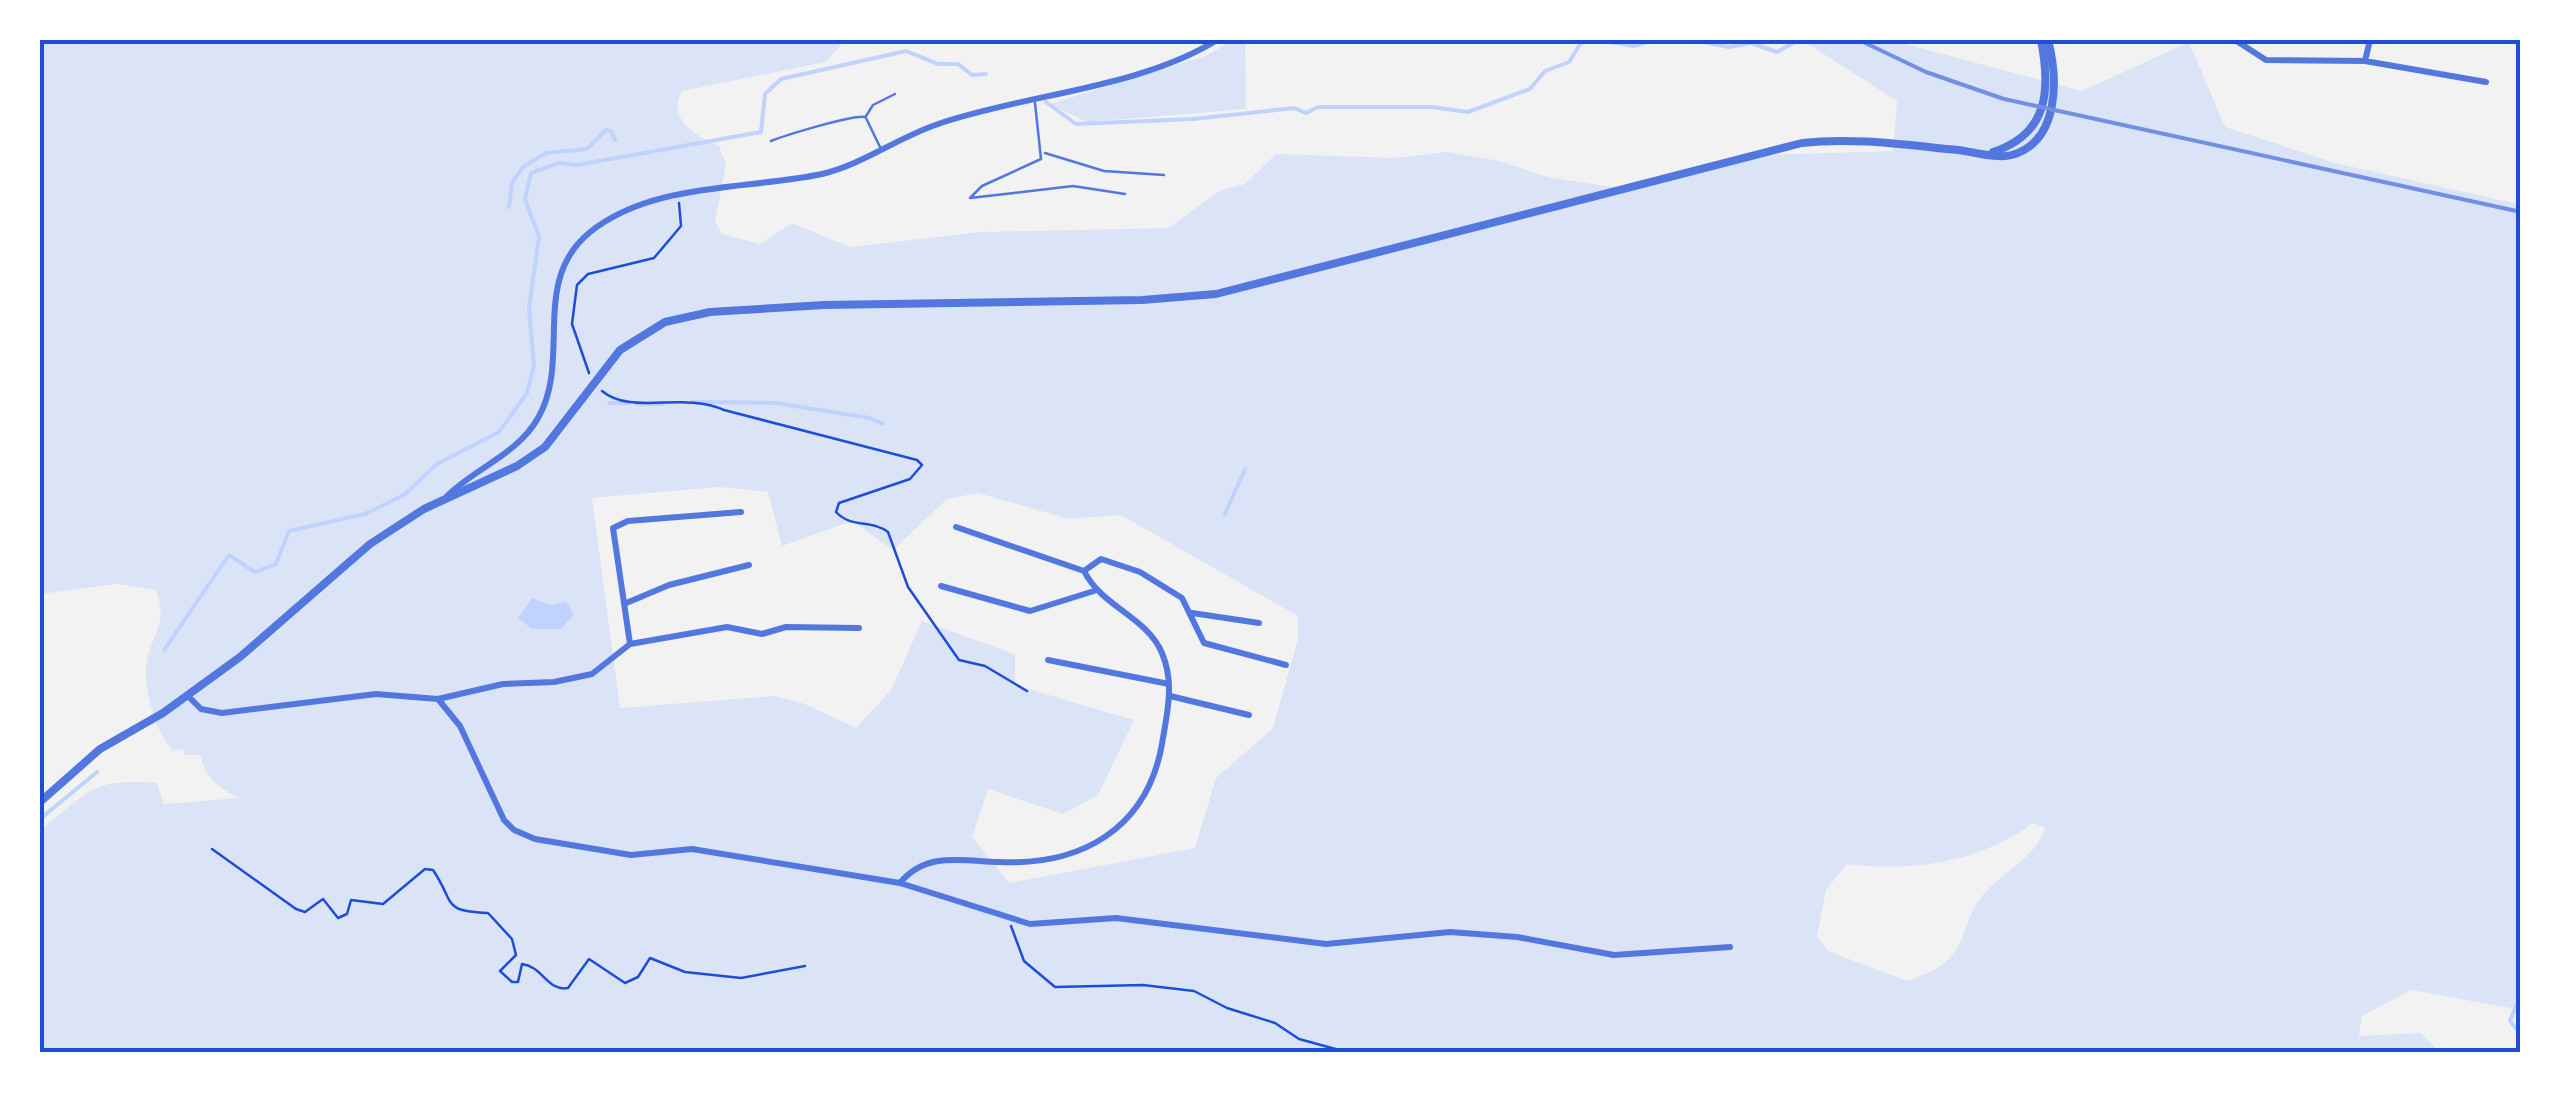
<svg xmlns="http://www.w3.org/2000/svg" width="2561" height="1093" font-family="Poppins,sans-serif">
<rect width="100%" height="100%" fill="#f2f2f2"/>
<path fill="#dbe4f7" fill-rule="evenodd" d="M 40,40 L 845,40 L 826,62 L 682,91 C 666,119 697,137 719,146 L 726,164 L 715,221 L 722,234 L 760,244 L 792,223 L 850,247 L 981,232 L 1168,228 L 1221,190 L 1245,184 L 1276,154 L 1395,158 L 1446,152 L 1500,161 L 1547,177 L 1625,189 L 1758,155 L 1893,151 L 1897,101 L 1808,44 L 1890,40 L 2082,91 L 2189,42 L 2225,127 L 2335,163 L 2518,204 L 2521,190 L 2521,1010 L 2411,990 L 2362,1016 L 2359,1036 L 2421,1033 L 2440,1053 L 40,1053 L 40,830 C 89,792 92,777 157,783 L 164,804 L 239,798 C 220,789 203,777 201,755 L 184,755 L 184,749 L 174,751 C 156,735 144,691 146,667 C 150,634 169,626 156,590 L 117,584 L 40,594 ZM 719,487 L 768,492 L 782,546 L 852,521 L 893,550 L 947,499 L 978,493 L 1069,519 L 1121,515 L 1298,616 L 1298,639 L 1273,728 L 1216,778 L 1195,848 L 1009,883 L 972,837 L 988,789 L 1063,814 L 1098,795 L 1134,720 L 1015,685 L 1015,654 L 922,621 L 891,690 L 856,728 L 805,704 L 775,696 L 620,708 L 592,498 ZM 2033,823 L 2045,828 C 2033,865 1989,876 1973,910 C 1962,932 1965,945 1943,964 C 1933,972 1919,976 1907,981 L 1828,951 L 1817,936 L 1826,890 L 1847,864 C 1912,872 1979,863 2033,823 Z
M 1234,40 L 1245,40 L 1246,109 L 1087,122 L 1050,104 L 1205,56 Z"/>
<path fill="#bfd3fe" d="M 532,598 L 550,605 L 566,602 L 574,614 L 561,629 L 532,629 L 518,618 Z"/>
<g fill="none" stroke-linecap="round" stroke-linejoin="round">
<path stroke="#bfd3fe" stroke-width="4" d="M 1599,40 L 1634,46 L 1654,40
M 1692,40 L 1729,47 L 1751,43 L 1777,52 L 1798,40
M 1046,102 L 1076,124 L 1193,119 L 1294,108 L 1306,113 L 1318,107 L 1432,107 L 1468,112 L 1530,89 L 1545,71 L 1569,62 L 1581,43 L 1592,40
M 509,207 L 512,183 L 523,167 L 546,153 L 587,149 L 606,130 L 612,132 L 615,140
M 692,402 L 776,403 L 870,418 L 883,424
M 609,403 L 628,403
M 637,404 L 663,404
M 1225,514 L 1245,469
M 164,650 L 229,555 L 255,572 L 276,564 L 289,531 L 365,514 L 404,495 L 437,464 L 499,432 L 527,393 L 534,366 L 529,308 L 539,237 L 525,199 L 531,173 L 559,163 L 577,165 L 761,132 L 765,94 L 781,79 L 906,51 L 938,64 L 958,64 L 972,75 L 986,74
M 40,819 L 97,772
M 2521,994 L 2510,1021 L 2521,1034"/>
<path stroke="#1d4ed8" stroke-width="2.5" d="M 589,373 L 572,324 L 577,285 L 588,274 L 654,258 L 681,226 L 679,203
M 602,391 C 632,416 683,391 724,410 L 917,460 L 922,465 L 910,479 L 839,503 L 836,512 C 852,529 871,519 888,532 L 908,587 L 959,660 L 985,666 L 1027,691
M 212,849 L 296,909 L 305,912 L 323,899 L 338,918 L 347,914 L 351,900 L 383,904 L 425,869 L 433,870 C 456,904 441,911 488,913 L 512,939 L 516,955 L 500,971 L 512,982 L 518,982 L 522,964 C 542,966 548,992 568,988 L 589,959 L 625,983 L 638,977 L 650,958 L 685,972 L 741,978 L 805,966
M 1011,926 L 1024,961 L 1055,987 L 1143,985 L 1194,991 L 1227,1008 L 1275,1023 L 1299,1039 L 1350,1053"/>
<path stroke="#5277de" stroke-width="2.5" d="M 1035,103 L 1041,159 L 982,186 L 970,198 L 1073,186 L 1125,194
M 866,116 L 873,105 L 895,94
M 866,118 L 880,147
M 771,141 C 786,135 855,114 865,117
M 1045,153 L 1104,171 L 1164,175"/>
<path stroke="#5277de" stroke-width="6" d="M 2235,40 L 2266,60 L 2365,61 L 2486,82
M 86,41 L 87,40
M 2365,61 L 2370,40
M 447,496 C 475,468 518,454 538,418 C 572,359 530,282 589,233 C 651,182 747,190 822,174 C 864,164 900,136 941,123 C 1027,94 1140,88 1217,40
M 1084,571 L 1101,559 L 1140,572 L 1182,598 L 1204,643 L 1286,665
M 941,586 L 1030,611 L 1094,591
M 624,604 L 669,585 L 749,565
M 1192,613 L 1259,623
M 630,644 L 613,528 L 628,521 L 741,512
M 630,644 L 727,627 L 762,634 L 786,627 L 859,628
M 1048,660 L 1169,684
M 188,696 L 201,709 L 222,713 L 376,694 L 438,699 L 503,684 L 554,682 L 592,674 L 630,644
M 1170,696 L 1249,715
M 438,699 L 460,726 L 504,820 L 514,830 L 535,839 L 631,855 L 692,849 L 900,883 L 1030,924 L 1116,918 L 1326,944 L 1450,932 L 1517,937 L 1614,955 L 1730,947
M 900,883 C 926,851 963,861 999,862 C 1081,866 1147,829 1162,744 C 1167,713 1175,684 1162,653 C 1147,617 1102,607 1084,571 L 956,527"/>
<path stroke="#5277de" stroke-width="8" d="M 1993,152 C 2048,134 2051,91 2041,40
M 40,802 L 100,749 L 163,713 L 240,657 L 370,544 L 424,509 L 517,466 L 545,447 L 620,350 L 665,322 L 710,312 L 824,305 L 1142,300 L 1216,294 L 1802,143 C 1854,137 1906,145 1958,150 C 1974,152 1997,159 2012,155 C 2060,141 2058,78 2048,40"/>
<path stroke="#7290e2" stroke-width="4" d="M 1859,40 L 1926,72 L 2004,99 L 2521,212"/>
</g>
<rect width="2561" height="1093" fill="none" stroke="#ffffff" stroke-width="85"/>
<rect x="42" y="42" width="2476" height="1008" fill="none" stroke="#1d4ed8" stroke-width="4"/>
</svg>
